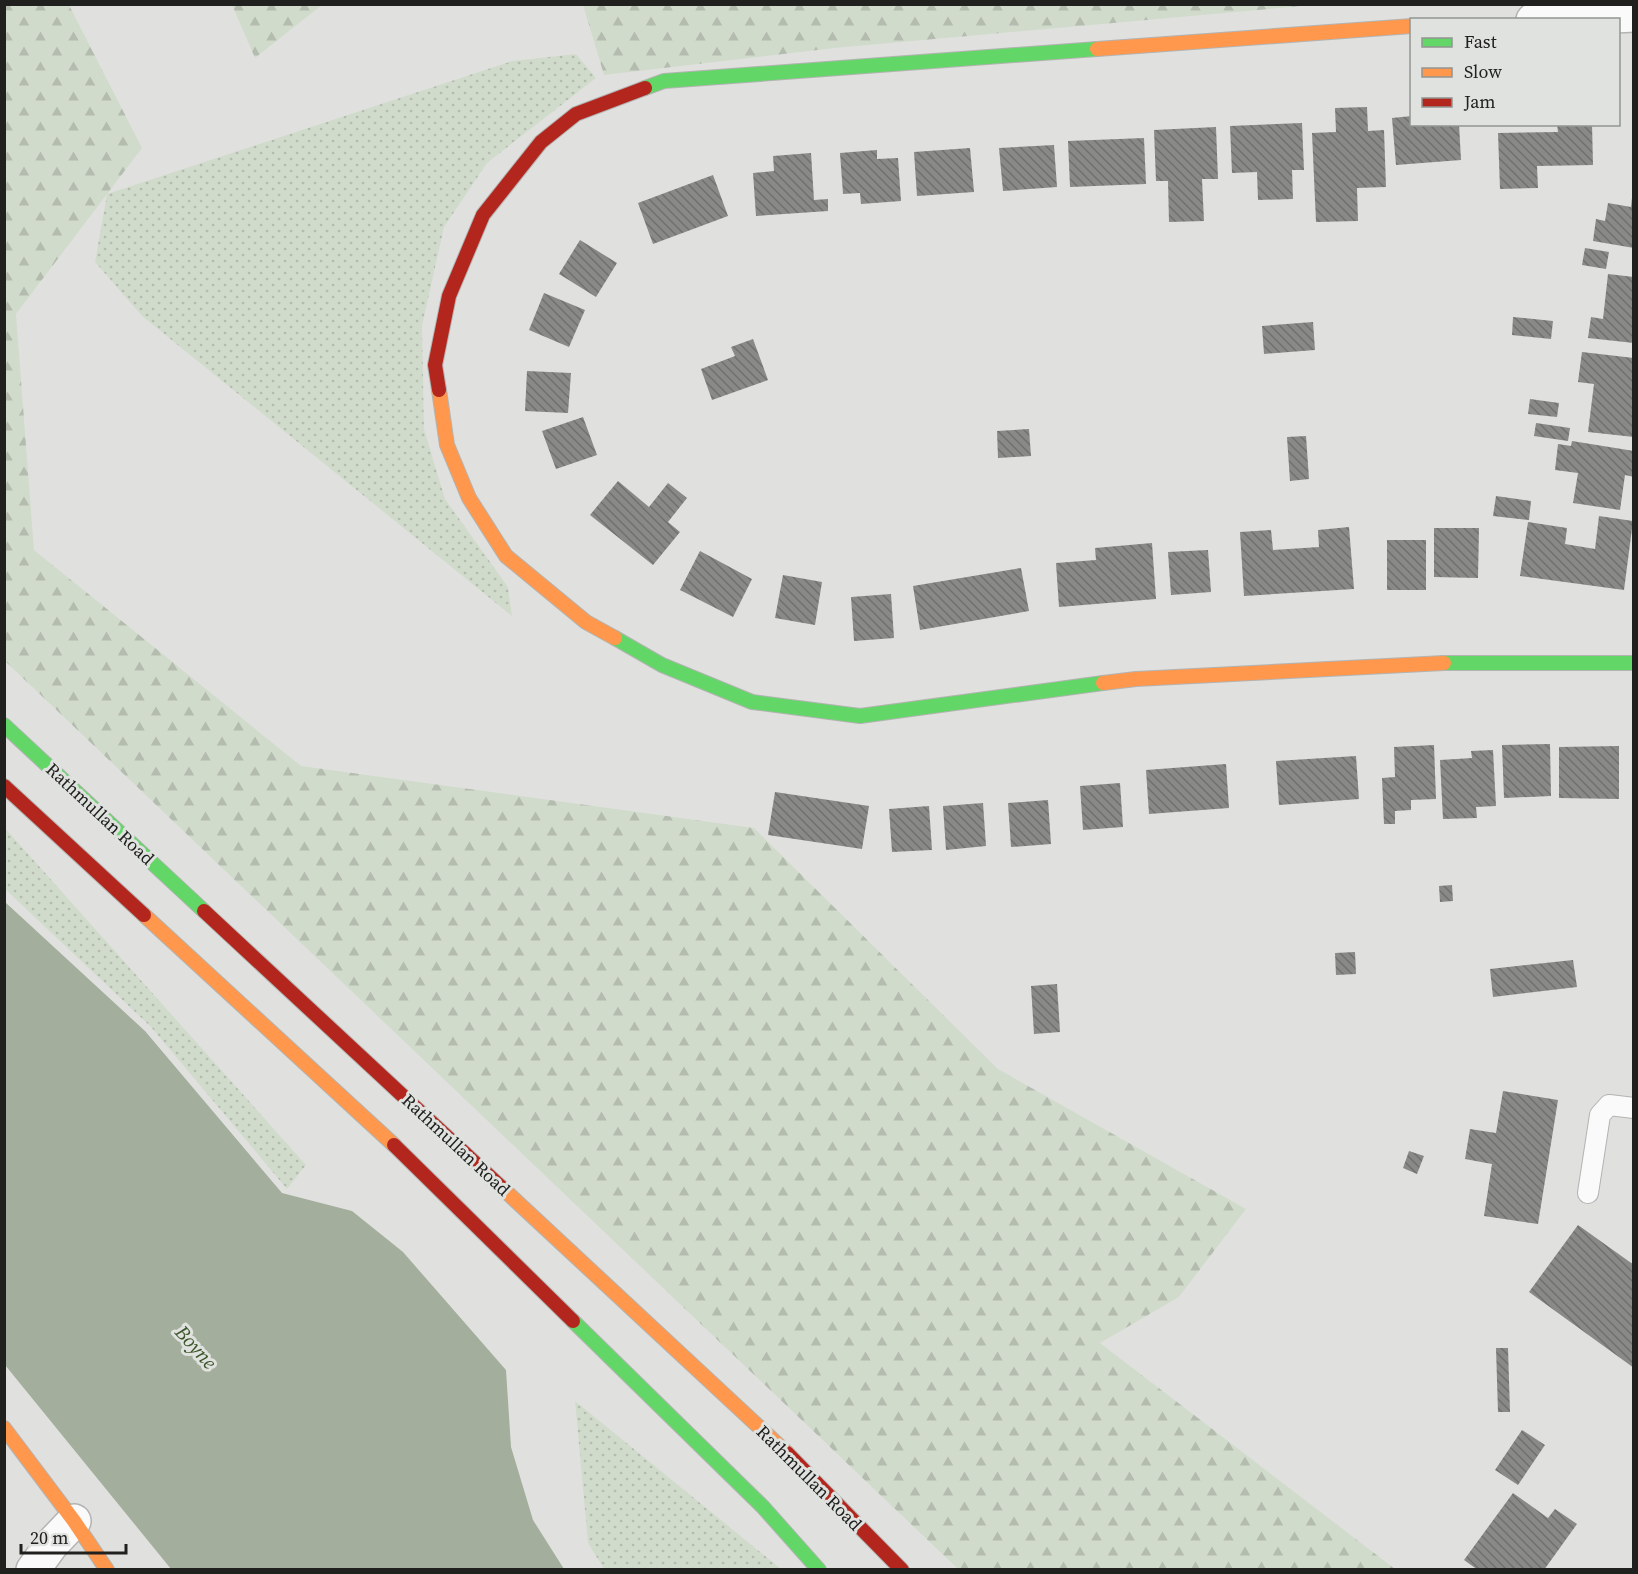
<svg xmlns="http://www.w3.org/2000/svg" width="1638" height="1574" font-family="'Source Serif 4',serif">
<defs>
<pattern id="grass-dots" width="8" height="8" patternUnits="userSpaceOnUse" patternTransform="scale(1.5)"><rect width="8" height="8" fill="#d1dbcb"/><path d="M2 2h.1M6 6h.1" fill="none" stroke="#b3bcae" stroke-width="1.8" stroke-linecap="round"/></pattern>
<pattern id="forest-firs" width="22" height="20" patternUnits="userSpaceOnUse" patternTransform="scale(1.5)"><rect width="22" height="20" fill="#d1dbcb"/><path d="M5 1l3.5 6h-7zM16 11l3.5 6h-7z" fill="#b3bcae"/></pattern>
<pattern id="building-back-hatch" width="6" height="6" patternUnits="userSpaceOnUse" patternTransform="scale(1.5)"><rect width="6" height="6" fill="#898a88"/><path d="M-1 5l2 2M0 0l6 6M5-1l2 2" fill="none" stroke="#70706f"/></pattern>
</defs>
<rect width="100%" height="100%" fill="#e0e1df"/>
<path fill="url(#grass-dots)" d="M 576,54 L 596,78 L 487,163 L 444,227 L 422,326 L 424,429 L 445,499 L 508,587 L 512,616 L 142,316 L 95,262 L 107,194 L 512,61 Z
M 4,827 L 306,1165 L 287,1189 L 151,1027 L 5,889 Z
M 575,1401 L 781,1569 L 604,1569 L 588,1543 Z"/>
<path fill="url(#forest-firs)" d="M 4,5 L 69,5 L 142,148 L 16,314 L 34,550 L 301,766 L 754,828 L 998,1069 L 1246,1209 L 1179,1297 L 1100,1343 L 1395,1569 L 958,1569 L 5,661 Z
M 232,5 L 322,5 L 255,58 Z
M 583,5 L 1313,5 L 835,48 L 604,75 Z"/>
<path fill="#a3af9c" d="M 5,902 L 145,1031 L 282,1193 L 352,1211 L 403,1252 L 506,1370 L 511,1447 L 533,1520 L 564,1569 L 171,1569 L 5,1365 Z"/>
<path fill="url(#building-back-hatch)" d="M 1367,107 L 1368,131 L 1384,130 L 1386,187 L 1357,188 L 1358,221 L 1316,222 L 1312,133 L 1336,132 L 1335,108 Z
M 1412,116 L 1412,124 L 1459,124 L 1461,160 L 1396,165 L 1392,118 Z
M 1302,123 L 1304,170 L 1292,170 L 1293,199 L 1258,200 L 1257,172 L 1232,173 L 1230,126 Z
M 1557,124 L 1592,124 L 1593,165 L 1537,166 L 1538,188 L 1500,189 L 1498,133 L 1558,132 Z
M 1216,127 L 1218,179 L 1202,179 L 1204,221 L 1169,222 L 1168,181 L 1156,181 L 1154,130 Z
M 1144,138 L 1146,184 L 1070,187 L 1068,141 Z
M 1054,145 L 1057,187 L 1003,191 L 999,148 Z
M 970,148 L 974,192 L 917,196 L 914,152 Z
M 877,150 L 877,159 L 898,158 L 901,201 L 861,204 L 860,193 L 843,194 L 840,153 Z
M 811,153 L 814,200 L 828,199 L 828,211 L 756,216 L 753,173 L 774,171 L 773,156 Z
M 713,175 L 728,216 L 653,244 L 638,203 Z
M 1632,198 L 1634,248 L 1593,241 L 1596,219 L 1605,221 L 1608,203 L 1631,207 Z
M 580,240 L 617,263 L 596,297 L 559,274 Z
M 1585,248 L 1609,252 L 1606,269 L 1582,265 Z
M 1608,274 L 1634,277 L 1634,343 L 1588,338 L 1591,317 L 1603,319 Z
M 544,293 L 585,310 L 569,347 L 529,330 Z
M 1513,317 L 1553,321 L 1551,339 L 1512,335 Z
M 1313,322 L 1315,350 L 1264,354 L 1262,326 Z
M 753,339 L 768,380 L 712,400 L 701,369 L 735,356 L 731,347 Z
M 1582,352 L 1634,358 L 1634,437 L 1588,432 L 1594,384 L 1578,382 Z
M 527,371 L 571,373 L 568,413 L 525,411 Z
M 1530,399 L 1559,403 L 1557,417 L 1528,414 Z
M 583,417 L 597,455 L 556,469 L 542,431 Z
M 1536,423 L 1570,428 L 1568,441 L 1534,436 Z
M 1029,429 L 1031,456 L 998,458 L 997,431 Z
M 1306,436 L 1309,479 L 1290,481 L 1287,437 Z
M 1572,441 L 1634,451 L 1634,477 L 1625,475 L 1620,510 L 1573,503 L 1578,473 L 1555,470 L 1558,444 L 1571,446 Z
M 618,481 L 649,507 L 668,483 L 687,498 L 668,522 L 680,532 L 653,565 L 590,515 Z
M 1496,496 L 1531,501 L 1529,520 L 1493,516 Z
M 1599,516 L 1633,521 L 1624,590 L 1520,576 L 1528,522 L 1567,528 L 1565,544 L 1595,549 Z
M 1349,527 L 1354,589 L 1244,596 L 1240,532 L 1271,530 L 1273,550 L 1319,547 L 1318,530 Z
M 1434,528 L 1479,528 L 1478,578 L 1434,577 Z
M 1387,540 L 1426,540 L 1426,590 L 1387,590 Z
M 1152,543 L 1156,599 L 1059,607 L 1056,563 L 1096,560 L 1095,548 Z
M 1208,550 L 1211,592 L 1171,595 L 1168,552 Z
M 700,551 L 752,579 L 733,617 L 680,590 Z
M 1021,568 L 1029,611 L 920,630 L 913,586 Z
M 783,575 L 822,582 L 815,625 L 775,618 Z
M 891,594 L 894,638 L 854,641 L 851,597 Z
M 1550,744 L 1551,796 L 1504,798 L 1502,745 Z
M 1434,745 L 1436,799 L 1411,800 L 1411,810 L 1395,811 L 1395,824 L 1384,824 L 1382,778 L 1395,777 L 1394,747 Z
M 1619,746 L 1619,799 L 1559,798 L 1559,747 Z
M 1493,750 L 1496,806 L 1476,807 L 1477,818 L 1443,819 L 1440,760 L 1472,758 L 1471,751 Z
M 1356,756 L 1359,799 L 1279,805 L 1276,761 Z
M 1226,764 L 1229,808 L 1149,814 L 1146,770 Z
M 1120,783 L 1123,827 L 1083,830 L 1080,786 Z
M 775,792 L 869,806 L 862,849 L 768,835 Z
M 1048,800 L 1051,844 L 1011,847 L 1008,803 Z
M 983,803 L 986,846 L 946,850 L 943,806 Z
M 929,806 L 932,850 L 892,852 L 889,809 Z
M 1452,885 L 1453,901 L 1440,902 L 1439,886 Z
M 1355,952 L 1356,974 L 1336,975 L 1335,953 Z
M 1573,960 L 1577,987 L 1493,997 L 1490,969 Z
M 1057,984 L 1060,1032 L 1034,1034 L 1031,986 Z
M 1503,1091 L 1558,1100 L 1538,1224 L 1484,1216 L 1492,1164 L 1465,1159 L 1470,1129 L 1496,1133 Z
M 1409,1151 L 1424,1156 L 1417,1174 L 1403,1168 Z
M 1578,1225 L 1634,1265 L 1634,1368 L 1529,1292 Z
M 1496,1348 L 1508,1348 L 1510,1412 L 1498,1412 Z
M 1522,1430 L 1545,1445 L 1518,1485 L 1495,1470 Z
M 1513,1493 L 1548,1518 L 1555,1509 L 1577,1524 L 1544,1570 L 1478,1570 L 1464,1560 Z"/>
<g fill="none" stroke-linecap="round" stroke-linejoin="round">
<defs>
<path id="lane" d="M 1588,1193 L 1600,1115 L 1609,1105 L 1634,1108"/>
<path id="street" d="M 1533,20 L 1634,15
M 33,1570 L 51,1545 L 74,1521"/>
<path id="fast" d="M 645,88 L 664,81 L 1097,49
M 615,638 L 662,665 L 752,702 L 860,716 L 1103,683
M 1444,663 L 1634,663
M 4,725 L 204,911
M 573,1321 L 763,1507 L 819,1570"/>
<path id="slow" d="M 1097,49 L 1412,26
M 439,390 L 447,445 L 469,498 L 506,556 L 586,622 L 615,638
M 1103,683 L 1136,679 L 1444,663
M 144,915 L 394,1145
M 501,1187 L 787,1453
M 4,1428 L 74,1521 L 107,1570"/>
<path id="jam" d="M 439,390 L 435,365 L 449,296 L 483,215 L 541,142 L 576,114 L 645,88
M 4,786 L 144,915
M 204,911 L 501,1187
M 394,1145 L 573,1321
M 787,1453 L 902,1570"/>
</defs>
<use href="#lane" stroke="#b3b4b2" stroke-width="22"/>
<use href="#street" stroke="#b3b4b2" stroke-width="36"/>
<use href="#fast" stroke="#b3b4b2" stroke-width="16"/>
<use href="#slow" stroke="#b3b4b2" stroke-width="16"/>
<use href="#jam" stroke="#b3b4b2" stroke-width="16"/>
<use href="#lane" stroke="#fafafa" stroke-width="20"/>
<use href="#street" stroke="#fafafa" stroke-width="33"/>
<use href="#fast" stroke="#63d668" stroke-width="14"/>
<use href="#slow" stroke="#ff974d" stroke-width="14"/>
<use href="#jam" stroke="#b3261e" stroke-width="14"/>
</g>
<g text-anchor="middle" stroke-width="6" stroke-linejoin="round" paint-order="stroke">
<g font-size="18" fill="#20211f" stroke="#dfe2de">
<text transform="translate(100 814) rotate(43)" y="6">Rathmullan Road</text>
<text transform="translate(456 1145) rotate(43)" y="6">Rathmullan Road</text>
<text transform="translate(809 1478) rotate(45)" y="6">Rathmullan Road</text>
</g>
<g font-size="20" font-style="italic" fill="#3b5429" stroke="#dfe2de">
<text transform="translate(196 1347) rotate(48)" y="7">Boyne</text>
</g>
</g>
<rect width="1638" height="1574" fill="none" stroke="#20211f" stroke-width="12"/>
<rect x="1410" y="18" width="210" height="108" fill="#dfe2de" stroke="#939592" stroke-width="1.5"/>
<rect x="1422" y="38" width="30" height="9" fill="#63d668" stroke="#939592" stroke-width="1.5"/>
<text x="1464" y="48" font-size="18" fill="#20211f">Fast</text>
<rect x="1422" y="68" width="30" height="9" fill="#ff974d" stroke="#939592" stroke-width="1.5"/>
<text x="1464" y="78" font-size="18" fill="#20211f">Slow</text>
<rect x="1422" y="98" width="30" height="9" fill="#b3261e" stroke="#939592" stroke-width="1.5"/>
<text x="1464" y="108" font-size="18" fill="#20211f">Jam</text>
<path d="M21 1544v9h105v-9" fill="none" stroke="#20211f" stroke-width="3"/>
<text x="30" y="1544" font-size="18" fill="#20211f" stroke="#dfe2de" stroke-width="4.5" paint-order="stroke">20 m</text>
</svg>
